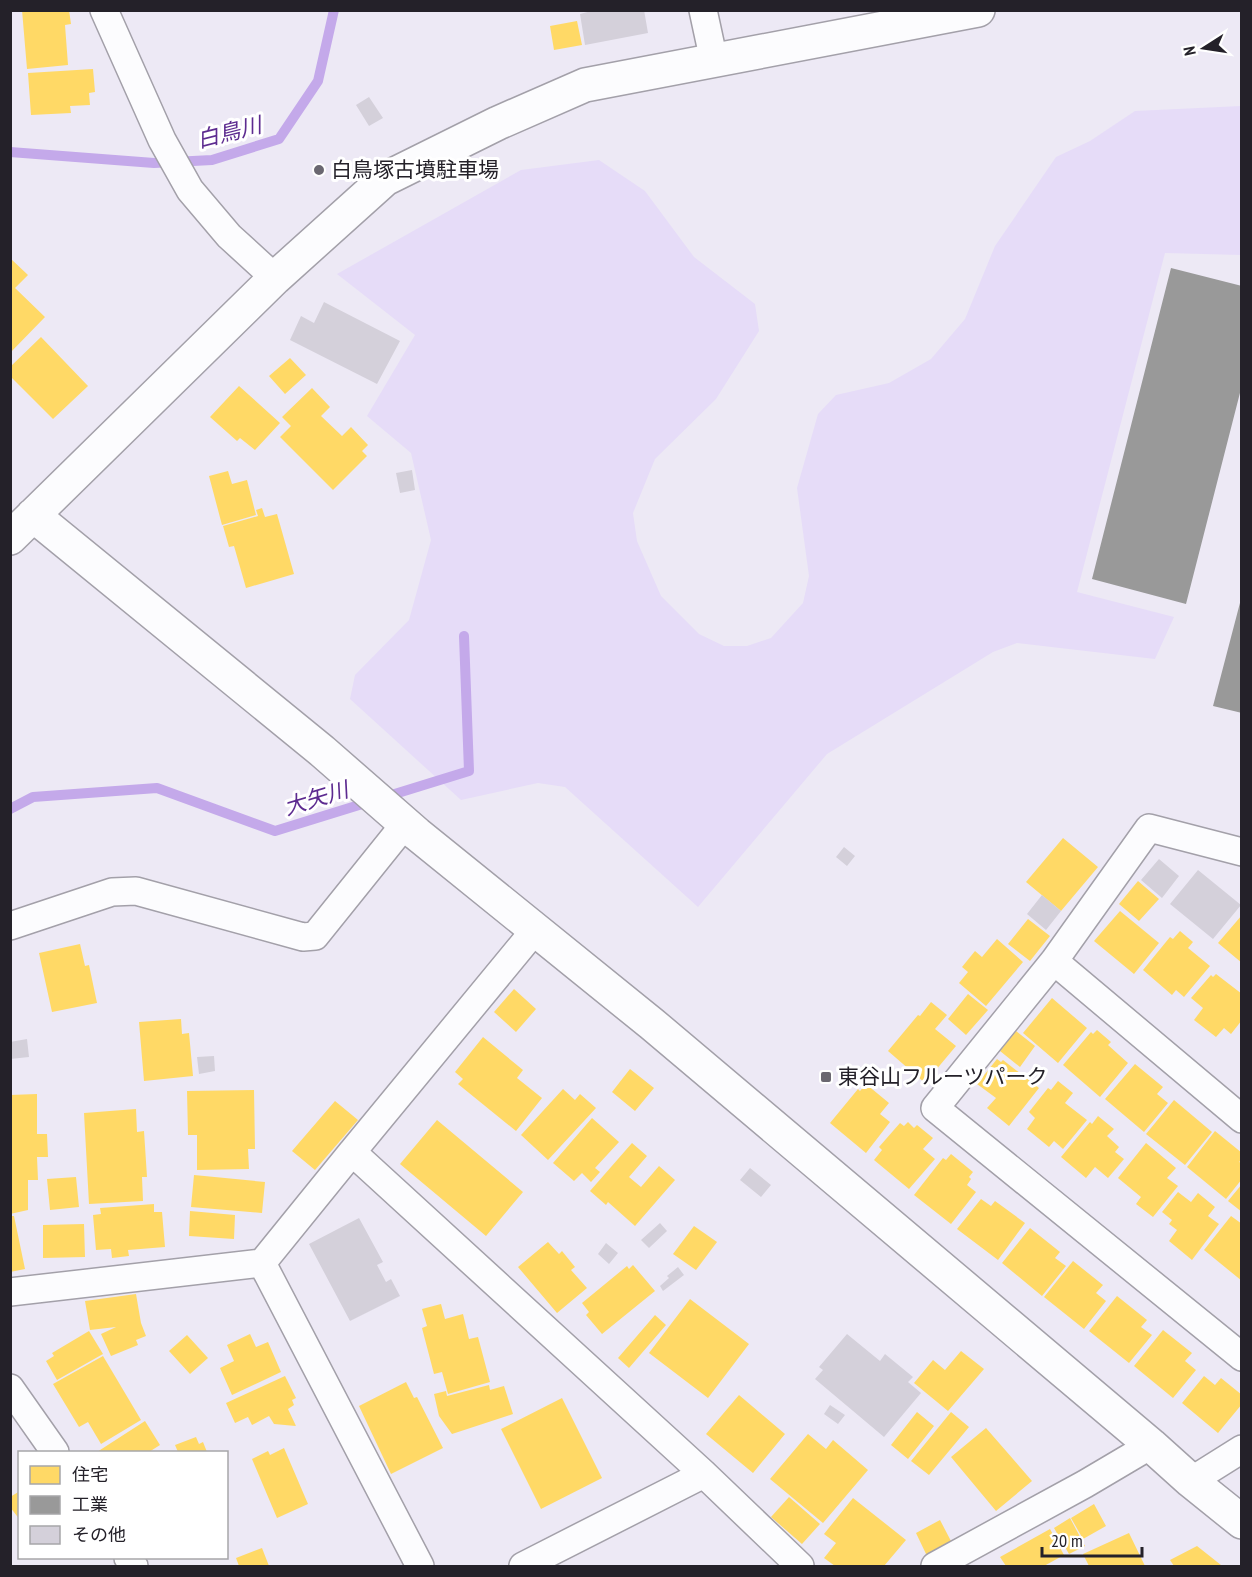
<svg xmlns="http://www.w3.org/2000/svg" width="1252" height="1577" font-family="'PT Sans Narrow','Noto Sans JP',sans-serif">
<rect width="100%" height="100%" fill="#ede9f5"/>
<path fill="#e6dcf8" d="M 1241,106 L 1241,255 L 1165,253 L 1077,592 L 1174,617 L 1155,659 L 1017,643 L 993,652 L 827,754 L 698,907 L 565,787 L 538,783 L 461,800 L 350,699 L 355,675 L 409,620 L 431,540 L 411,453 L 367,416 L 415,335 L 337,274 L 521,170 L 599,160 L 645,191 L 694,257 L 755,304 L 759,331 L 716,399 L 655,459 L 633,513 L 637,541 L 661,596 L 699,634 L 724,646 L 747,646 L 771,638 L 803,603 L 809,576 L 797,488 L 818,414 L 836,395 L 889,383 L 931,359 L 965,319 L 995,246 L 1056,157 L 1090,141 L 1135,111 Z"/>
<path fill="#ffd966" d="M 22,10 L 69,10 L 71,24 L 65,25 L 68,65 L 27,69 Z
M 577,21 L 582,45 L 554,50 L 550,26 Z
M 93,69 L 95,92 L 89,93 L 90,105 L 70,106 L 71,113 L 31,115 L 28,73 Z
M 10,258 L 28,275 L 15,288 L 45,317 L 10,353 Z
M 41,337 L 88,386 L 53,419 L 10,376 L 10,367 Z
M 290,358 L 306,375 L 285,394 L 269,376 Z
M 239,386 L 280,423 L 255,450 L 240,438 L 237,441 L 210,417 Z
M 312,388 L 330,407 L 321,416 L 342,436 L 351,427 L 368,445 L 362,451 L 367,456 L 333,490 L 280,437 L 291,426 L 282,417 Z
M 228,471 L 232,484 L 247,480 L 256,515 L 222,525 L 209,476 Z
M 262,508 L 265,517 L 277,514 L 294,574 L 246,588 L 234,546 L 229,547 L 223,526 L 258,516 L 256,510 Z
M 1063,838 L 1098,867 L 1061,911 L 1026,882 Z
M 1138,881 L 1159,899 L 1139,921 L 1119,904 Z
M 1120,911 L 1159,943 L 1134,974 L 1094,941 Z
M 1242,915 L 1242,963 L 1218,943 Z
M 1028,919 L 1050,936 L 1030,961 L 1008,944 Z
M 1180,931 L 1193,942 L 1188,948 L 1210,966 L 1184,997 L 1176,990 L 1172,995 L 1143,970 L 1170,937 L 1173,939 Z
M 997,939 L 1023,962 L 986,1006 L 959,983 L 968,972 L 962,967 L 975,951 L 982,957 Z
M 80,944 L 85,966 L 89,965 L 97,1003 L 52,1012 L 39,953 Z
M 1216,974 L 1242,994 L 1242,1020 L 1231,1034 L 1224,1028 L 1216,1037 L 1194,1020 L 1203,1008 L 1191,998 L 1211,975 L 1213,977 Z
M 514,989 L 536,1009 L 516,1032 L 494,1012 Z
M 968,994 L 988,1010 L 966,1035 L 948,1019 Z
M 1052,998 L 1087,1028 L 1058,1063 L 1023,1033 Z
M 931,1002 L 947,1015 L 935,1029 L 956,1046 L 925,1083 L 888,1051 L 918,1015 L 920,1016 Z
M 181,1019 L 182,1034 L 189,1033 L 193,1076 L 144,1081 L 139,1022 Z
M 1097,1030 L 1111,1042 L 1108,1045 L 1128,1063 L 1100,1097 L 1063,1065 L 1091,1032 L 1093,1034 Z
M 1016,1031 L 1035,1046 L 1020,1067 L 1000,1051 Z
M 483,1037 L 523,1070 L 517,1078 L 542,1098 L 516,1131 L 458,1084 L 463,1079 L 455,1072 Z
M 997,1059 L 1001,1062 L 1003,1060 L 1039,1088 L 1009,1126 L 987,1108 L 996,1098 L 977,1084 Z
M 1135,1064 L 1163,1087 L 1157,1094 L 1168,1103 L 1144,1132 L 1105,1099 Z
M 630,1069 L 654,1088 L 635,1111 L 612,1092 Z
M 1058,1081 L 1073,1093 L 1065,1103 L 1087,1120 L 1063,1149 L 1054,1141 L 1049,1147 L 1027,1129 L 1035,1118 L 1029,1112 L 1048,1088 L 1051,1090 Z
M 866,1084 L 889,1103 L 880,1114 L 890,1122 L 866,1153 L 830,1123 L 858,1089 L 860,1091 Z
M 563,1089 L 575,1100 L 580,1094 L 596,1108 L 548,1160 L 521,1135 Z
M 254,1090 L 255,1149 L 248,1149 L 249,1169 L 197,1170 L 197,1135 L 188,1135 L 187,1091 Z
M 37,1094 L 37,1134 L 47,1134 L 48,1157 L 37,1157 L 38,1180 L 28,1180 L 28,1210 L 10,1214 L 10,1095 Z
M 1174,1100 L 1212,1132 L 1185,1165 L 1146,1134 Z
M 335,1101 L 358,1120 L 315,1170 L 292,1151 Z
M 136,1109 L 137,1132 L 144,1131 L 147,1177 L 142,1177 L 143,1201 L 89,1204 L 84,1113 Z
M 1098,1116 L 1114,1129 L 1107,1136 L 1119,1147 L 1115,1152 L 1124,1159 L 1108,1178 L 1095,1167 L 1086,1178 L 1061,1157 L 1090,1122 L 1092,1124 Z
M 592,1118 L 619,1142 L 595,1168 L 600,1172 L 591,1182 L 582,1173 L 574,1181 L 553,1163 Z
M 437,1120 L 523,1192 L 486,1236 L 400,1164 Z
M 908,1122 L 914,1128 L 917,1125 L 933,1138 L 923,1149 L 935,1159 L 909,1189 L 874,1160 L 882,1150 L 879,1147 L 900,1123 L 904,1126 Z
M 1215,1131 L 1242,1153 L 1240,1155 L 1242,1159 L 1239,1162 L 1242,1163 L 1242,1179 L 1226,1199 L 1187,1167 Z
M 632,1143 L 647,1156 L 629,1177 L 641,1187 L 659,1166 L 675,1180 L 635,1226 L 608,1202 L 606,1205 L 590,1191 Z
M 1146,1143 L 1176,1168 L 1167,1178 L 1178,1186 L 1153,1217 L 1136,1204 L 1141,1197 L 1118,1178 Z
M 951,1154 L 973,1172 L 969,1177 L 971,1179 L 967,1185 L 976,1192 L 951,1224 L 914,1195 L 943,1158 L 946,1160 Z
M 194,1175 L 265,1182 L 262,1213 L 191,1207 Z
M 76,1177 L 79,1207 L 50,1210 L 47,1179 Z
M 1242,1184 L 1242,1212 L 1228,1201 Z
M 1178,1192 L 1191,1202 L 1198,1193 L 1215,1207 L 1208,1216 L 1219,1224 L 1192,1260 L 1169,1241 L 1177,1230 L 1169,1224 L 1172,1220 L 1162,1212 Z
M 981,1199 L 991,1206 L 995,1201 L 1025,1223 L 998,1260 L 957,1229 Z
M 154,1204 L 154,1212 L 162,1212 L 165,1247 L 128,1250 L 129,1256 L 112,1258 L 111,1249 L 96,1250 L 93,1215 L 101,1214 L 100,1208 Z
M 190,1211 L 235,1215 L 234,1239 L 189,1236 Z
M 10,1216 L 14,1216 L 25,1269 L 10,1272 Z
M 1231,1216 L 1242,1224 L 1242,1281 L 1204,1250 Z
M 84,1224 L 85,1257 L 43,1258 L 43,1225 Z
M 694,1226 L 717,1242 L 696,1270 L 673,1254 Z
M 1030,1228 L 1060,1252 L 1055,1258 L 1066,1266 L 1042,1296 L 1002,1263 Z
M 548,1242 L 559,1254 L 562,1251 L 575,1267 L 571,1270 L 587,1288 L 557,1313 L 518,1267 Z
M 1073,1261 L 1103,1285 L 1096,1293 L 1106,1301 L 1084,1329 L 1044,1297 Z
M 633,1265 L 655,1291 L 602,1334 L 586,1315 L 589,1312 L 582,1303 L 627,1266 L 629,1269 Z
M 136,1294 L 141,1323 L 146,1336 L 136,1340 L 138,1345 L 111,1356 L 101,1334 L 116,1327 L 90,1330 L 85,1301 Z
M 1117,1296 L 1147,1320 L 1141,1327 L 1152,1335 L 1129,1363 L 1089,1331 Z
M 690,1299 L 749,1344 L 708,1398 L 649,1353 Z
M 441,1304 L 445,1319 L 463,1314 L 469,1339 L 478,1337 L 490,1382 L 448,1394 L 442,1372 L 434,1374 L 422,1328 L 427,1326 L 422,1309 Z
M 655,1315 L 666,1325 L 629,1368 L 618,1358 Z
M 1163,1330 L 1192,1353 L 1185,1361 L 1196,1370 L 1173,1398 L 1134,1366 Z
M 89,1331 L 103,1354 L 57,1380 L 46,1361 L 54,1356 L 52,1353 Z
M 250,1334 L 256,1347 L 268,1342 L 281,1372 L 232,1395 L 220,1368 L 234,1361 L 227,1345 Z
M 187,1335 L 208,1358 L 190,1374 L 169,1351 Z
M 961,1351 L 984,1369 L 948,1411 L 914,1383 L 933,1360 L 945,1370 Z
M 103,1356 L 141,1420 L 101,1444 L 88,1422 L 79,1427 L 53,1384 Z
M 285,1376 L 296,1398 L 292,1400 L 294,1405 L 288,1409 L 296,1426 L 274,1424 L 269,1416 L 252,1425 L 248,1417 L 235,1423 L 226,1403 Z
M 1204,1376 L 1215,1385 L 1221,1378 L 1242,1395 L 1242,1404 L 1218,1433 L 1182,1403 Z
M 406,1382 L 414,1398 L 417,1397 L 443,1448 L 391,1474 L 359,1406 Z
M 489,1385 L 490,1390 L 504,1386 L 513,1414 L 452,1434 L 439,1416 L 434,1394 L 446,1391 L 447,1396 Z
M 739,1395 L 785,1434 L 753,1473 L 706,1434 Z
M 562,1398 L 602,1478 L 541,1509 L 501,1429 Z
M 917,1412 L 934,1426 L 908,1459 L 891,1445 Z
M 951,1412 L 969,1427 L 929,1475 L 911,1461 Z
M 145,1421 L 160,1445 L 149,1452 L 97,1452 Z
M 986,1428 L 1032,1481 L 996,1511 L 951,1457 Z
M 808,1434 L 826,1449 L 833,1440 L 868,1470 L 823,1523 L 770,1479 Z
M 196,1437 L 199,1444 L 203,1442 L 207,1452 L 178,1452 L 175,1445 Z
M 284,1448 L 308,1504 L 277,1518 L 252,1459 L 268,1451 L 270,1455 Z
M 20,1491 L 20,1520 L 10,1507 L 10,1497 Z
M 789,1497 L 820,1524 L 802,1544 L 771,1517 Z
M 853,1498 L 906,1540 L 884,1566 L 835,1566 L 824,1558 L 836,1543 L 824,1534 Z
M 1094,1504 L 1106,1526 L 1083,1539 L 1071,1518 Z
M 1070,1518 L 1085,1546 L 1069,1554 L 1054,1528 Z
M 940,1520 L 952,1543 L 927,1556 L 916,1533 Z
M 1050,1529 L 1064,1555 L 1044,1566 L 1006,1566 L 1000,1557 Z
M 1129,1533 L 1145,1566 L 1089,1566 L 1083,1554 Z
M 1197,1546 L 1221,1565 L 1218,1566 L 1174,1566 L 1170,1560 Z
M 262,1548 L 269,1566 L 239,1566 L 236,1558 Z"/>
<path fill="#999" d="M 1171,268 L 1242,286 L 1242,385 L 1186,604 L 1092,579 Z
M 1241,599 L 1242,599 L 1242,713 L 1213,706 Z"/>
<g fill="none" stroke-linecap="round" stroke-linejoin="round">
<path stroke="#c4a9ea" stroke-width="10" d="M 10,152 L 154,163 L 212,160 L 279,139 L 318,81 L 334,10
M 10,809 L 33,797 L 157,788 L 275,831 L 469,771 L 464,636"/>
</g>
<path fill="#d4d0da" d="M 595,10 L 644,10 L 648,33 L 585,45 L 580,14 Z
M 369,97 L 383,118 L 369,126 L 356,105 Z
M 324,302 L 400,341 L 377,384 L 290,340 L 301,316 L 314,323 Z
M 412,470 L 415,490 L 400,493 L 396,473 Z
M 844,847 L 855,856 L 847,866 L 836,857 Z
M 1159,859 L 1179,876 L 1162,898 L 1141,880 Z
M 1198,870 L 1241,905 L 1213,939 L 1170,904 Z
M 1042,895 L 1061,911 L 1046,930 L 1027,914 Z
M 27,1039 L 29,1057 L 10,1059 L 10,1042 Z
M 214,1056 L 215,1071 L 199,1074 L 197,1057 Z
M 750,1168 L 771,1185 L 761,1197 L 740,1180 Z
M 359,1218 L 383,1262 L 377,1265 L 386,1282 L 391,1279 L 400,1296 L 350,1321 L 309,1244 Z
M 660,1223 L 667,1231 L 649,1248 L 641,1240 Z
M 606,1243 L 618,1253 L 609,1264 L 598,1254 Z
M 678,1267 L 684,1275 L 663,1291 L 660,1286 L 669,1278 L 667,1276 Z
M 847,1334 L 880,1361 L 885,1354 L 913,1377 L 908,1382 L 921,1393 L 884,1437 L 815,1379 L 823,1370 L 819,1367 Z
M 830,1405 L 845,1415 L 838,1424 L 824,1414 Z"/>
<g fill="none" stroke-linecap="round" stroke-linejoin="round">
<defs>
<path id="street" d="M 104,10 L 162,140 L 190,190 L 229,236 L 275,278
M 703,10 L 714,61
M 1242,852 L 1149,828 L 1054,961 L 935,1108 L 1242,1357
M 10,926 L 112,892 L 136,891 L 303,937 L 315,936 L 405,824
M 535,930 L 352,1152 L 704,1474 L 800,1566
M 1054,961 L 1242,1119
M 262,1263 L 420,1566
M 10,1292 L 262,1263 L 352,1152
M 10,1388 L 55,1452
M 1191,1481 L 1242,1449
M 128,1558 L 134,1566
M 523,1566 L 704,1474
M 935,1566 L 1085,1484 L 1151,1445"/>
<path id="secondary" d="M 33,515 L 322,751 L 417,834 L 652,1024 L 1151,1445 L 1191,1481 L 1242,1522
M 10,538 L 275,278 L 385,179 L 498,123 L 585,85 L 978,10"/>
</defs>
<use href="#street" stroke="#a3a0a9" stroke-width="30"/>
<use href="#secondary" stroke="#a3a0a9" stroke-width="36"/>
<use href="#street" stroke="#fcfcfe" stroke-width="27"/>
<use href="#secondary" stroke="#fcfcfe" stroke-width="33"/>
</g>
<g fill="#6a6770" stroke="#fff" stroke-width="2">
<circle cx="319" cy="170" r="6"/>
<rect x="820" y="1071" width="12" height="12" rx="3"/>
</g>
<g text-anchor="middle" stroke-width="6" stroke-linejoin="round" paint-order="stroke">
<g font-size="21" fill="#242129" stroke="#fff" text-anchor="start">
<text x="331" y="177">白鳥塚古墳駐車場</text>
<text x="838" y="1084">東谷山フルーツパーク</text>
</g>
<g font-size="22" font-style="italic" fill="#5d2b90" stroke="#fff">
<text transform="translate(229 132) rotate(-14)" y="8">白鳥川</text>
<text transform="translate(316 798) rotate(-17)" y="8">大矢川</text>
</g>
</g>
<rect width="1252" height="1577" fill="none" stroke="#242129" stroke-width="24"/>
<rect x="18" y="1451" width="210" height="108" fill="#ffffff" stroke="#a7a6a9" stroke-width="1.5"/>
<rect x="30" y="1466" width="30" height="18" fill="#ffd966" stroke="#a7a6a9" stroke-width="1.5"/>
<text x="72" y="1481" font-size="18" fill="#242129">住宅</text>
<rect x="30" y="1496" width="30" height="18" fill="#999999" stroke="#a7a6a9" stroke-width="1.5"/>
<text x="72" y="1511" font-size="18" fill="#242129">工業</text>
<rect x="30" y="1526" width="30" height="18" fill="#d4d0da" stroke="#a7a6a9" stroke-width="1.5"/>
<text x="72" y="1541" font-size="18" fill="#242129">その他</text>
<g transform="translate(1204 48) rotate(258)" stroke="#ffffff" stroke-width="4.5" paint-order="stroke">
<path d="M0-4.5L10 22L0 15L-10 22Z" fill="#242129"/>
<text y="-9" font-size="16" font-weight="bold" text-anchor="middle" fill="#242129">N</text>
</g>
<path d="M1042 1547v9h100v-9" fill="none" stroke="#242129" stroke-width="3"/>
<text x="1051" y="1547" font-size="18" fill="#242129" stroke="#ffffff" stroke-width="4.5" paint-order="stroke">20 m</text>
</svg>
